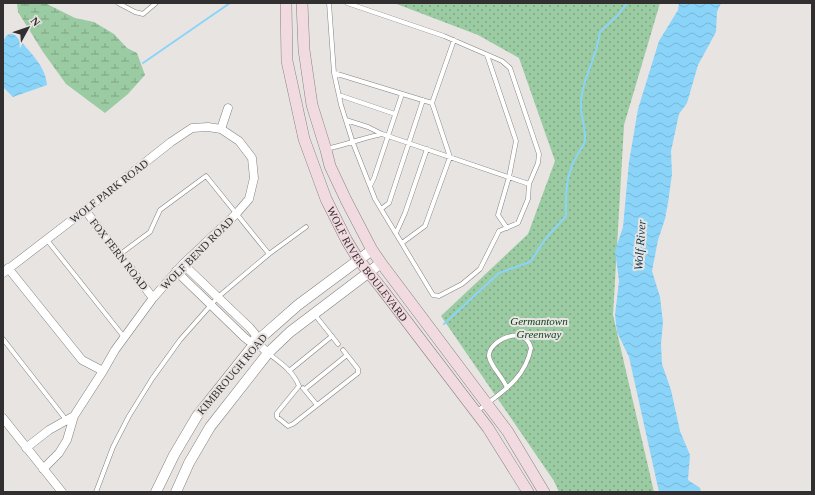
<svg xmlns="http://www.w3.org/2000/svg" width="815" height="495" font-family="'Times New Roman',serif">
<defs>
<pattern id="wetland-marsh" width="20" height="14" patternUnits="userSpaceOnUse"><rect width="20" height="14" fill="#9bcba2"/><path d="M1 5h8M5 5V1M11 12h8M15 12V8" fill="none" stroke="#7fa584"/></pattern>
<pattern id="park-dots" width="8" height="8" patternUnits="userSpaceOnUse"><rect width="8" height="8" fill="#9bcba2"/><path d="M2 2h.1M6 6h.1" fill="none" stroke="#7fa584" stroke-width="1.8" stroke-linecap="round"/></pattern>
<pattern id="water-waves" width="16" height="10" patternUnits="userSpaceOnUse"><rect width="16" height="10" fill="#8bd4f9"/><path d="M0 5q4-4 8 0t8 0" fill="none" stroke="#78b6d6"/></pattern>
</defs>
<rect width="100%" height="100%" fill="#e8e4e2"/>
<path fill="url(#wetland-marsh)" d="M 17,3 L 45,3 L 75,18 L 94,22 L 114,34 L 127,48 L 137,53 L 145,75 L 128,94 L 105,113 L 66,84 L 43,52 L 18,12 Z"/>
<path fill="url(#park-dots)" d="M 394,3 L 660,3 L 624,125 L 613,315 L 654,492 L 559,492 L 554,481 L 441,316 L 528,234 L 555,161 L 519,58 L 478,35 Z"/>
<path fill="url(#water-waves)" d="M 679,3 L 721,3 L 717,12 L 716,32 L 698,65 L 687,103 L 679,114 L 671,151 L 672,174 L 668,203 L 665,219 L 658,240 L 652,271 L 660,297 L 663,322 L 661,344 L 662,364 L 671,390 L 680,431 L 690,455 L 688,480 L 700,488 L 701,492 L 659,492 L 629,357 L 617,332 L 615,315 L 619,281 L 615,251 L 623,227 L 629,162 L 638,109 L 659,41 L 678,10 Z
M 12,33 L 16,36 C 28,50 46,66 47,85 L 13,97 L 3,87 L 3,41 L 7,35 Z"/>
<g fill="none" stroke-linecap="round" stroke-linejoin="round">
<path stroke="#8bd4f9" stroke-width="2" d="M 143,63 L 230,3
M 444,324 L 499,273 L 530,262 L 547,237 L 566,216 C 566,195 565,181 574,161 C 576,155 584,147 585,140 C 586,128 580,115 581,103 C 582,78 597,58 600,32 L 618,15 L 627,3"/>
<defs>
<path id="service" d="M 118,3 L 135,12 L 143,14 L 156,3
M 347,3 L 444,36 L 502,61 L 510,68 L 539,154 L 538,163 L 529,184
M 487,55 L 516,141 L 509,177 L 498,215 L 507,228
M 334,73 L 432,103
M 339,95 L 395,114
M 346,120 L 368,127 L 382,134
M 326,149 C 345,145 363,138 382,134 L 529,184 L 528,199 L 518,223 L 499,231 L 480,269 L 462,284 L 439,296 L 433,295 L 375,199 L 353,143 L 341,105 L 334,73 L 329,3
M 370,186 L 374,178 L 402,94
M 381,209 L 389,203 L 423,100
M 396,233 L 405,213 L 427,149
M 47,240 L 124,337
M 402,243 L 425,226 L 450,157 L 432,103 L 454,40
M 119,255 L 150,232 L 160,210 L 206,176 L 269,254
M 315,315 L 338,344
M 3,339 L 67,421
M 269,354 C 281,363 293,371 299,386 L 277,413 L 277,417 L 288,426 L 293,424 L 358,373 L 358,369 L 343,350
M 289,371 L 332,336
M 303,388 L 317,405
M 305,389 L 347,355
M 476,412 C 500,393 525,380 531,348 C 525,323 488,341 489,356 C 490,366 503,377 507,388
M 96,492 L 113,447 L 129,416 L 152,379 L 180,340 L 218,297 L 269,254 L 306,227"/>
<path id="minor" d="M 85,210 L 153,298
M 8,268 L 82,360 L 103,371
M 176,271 L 244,337 L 249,341 L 256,342 L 255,334 L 250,328 L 183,264
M 3,273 L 85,210 L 171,142 L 192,128 L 208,127 L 221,129
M 256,342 L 268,353
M 3,418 L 62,492
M 26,448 L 49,430 L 74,416
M 43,469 L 59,453 L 67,440 L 74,416 L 103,371 L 115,350 L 153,298 L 183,264 L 236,214 L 249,199 L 254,178 L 252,158 L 239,141 L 221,129 L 228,108"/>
<path id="tertiary" d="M 156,492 L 174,455 L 197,416 L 256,342 L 298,305 L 372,250
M 176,492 L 189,463 L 210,427 L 268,353 L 290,332 L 381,263"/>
<g id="secondary">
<path id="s1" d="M 286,3 L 287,61 L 304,139 L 326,199 L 347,241 L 358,259 L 382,289 L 488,428 L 528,492"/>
<path d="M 302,3 L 304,50 L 312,105 L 326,150 L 330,166 L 346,200 L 372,250 L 381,263 L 508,432 L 544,492"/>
</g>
</defs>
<use href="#service" stroke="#868381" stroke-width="5"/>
<use href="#minor" stroke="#868381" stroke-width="9"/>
<use href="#tertiary" stroke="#868381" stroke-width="11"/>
<use href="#secondary" stroke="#868381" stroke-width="12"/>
<use href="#service" stroke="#fff" stroke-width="4"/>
<use href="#minor" stroke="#fff" stroke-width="8"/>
<use href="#tertiary" stroke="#fff" stroke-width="10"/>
<use href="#secondary" stroke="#f2dae1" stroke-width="11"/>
</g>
<g text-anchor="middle" stroke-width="4" stroke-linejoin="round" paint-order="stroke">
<g font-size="11" fill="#312f2f" stroke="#e8e4e2">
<text transform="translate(109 191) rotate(-38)" y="4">WOLF PARK ROAD</text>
<text transform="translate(197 253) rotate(-45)" y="4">WOLF BEND ROAD</text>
<text transform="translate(119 254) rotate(52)" y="4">FOX FERN ROAD</text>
<text dy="4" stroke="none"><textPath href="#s1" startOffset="279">WOLF RIVER BOULEVARD</textPath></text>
<text transform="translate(232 374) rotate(-50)" y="4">KIMBROUGH ROAD</text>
</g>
<g font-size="11" font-style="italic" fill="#0a401a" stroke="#e8e4e2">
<text x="539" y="325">Germantown<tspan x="539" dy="13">Greenway</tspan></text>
</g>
<g font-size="12" font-style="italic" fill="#0d384b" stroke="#e8e4e2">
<text transform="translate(640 245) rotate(-86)" y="4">Wolf River</text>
</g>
</g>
<rect width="815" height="495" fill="none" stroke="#312f2f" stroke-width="8"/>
<g transform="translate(28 28) rotate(50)" stroke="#e8e4e2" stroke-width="3" paint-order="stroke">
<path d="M0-3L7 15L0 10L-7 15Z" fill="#312f2f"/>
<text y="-6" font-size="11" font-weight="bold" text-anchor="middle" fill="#312f2f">N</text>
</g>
</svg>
